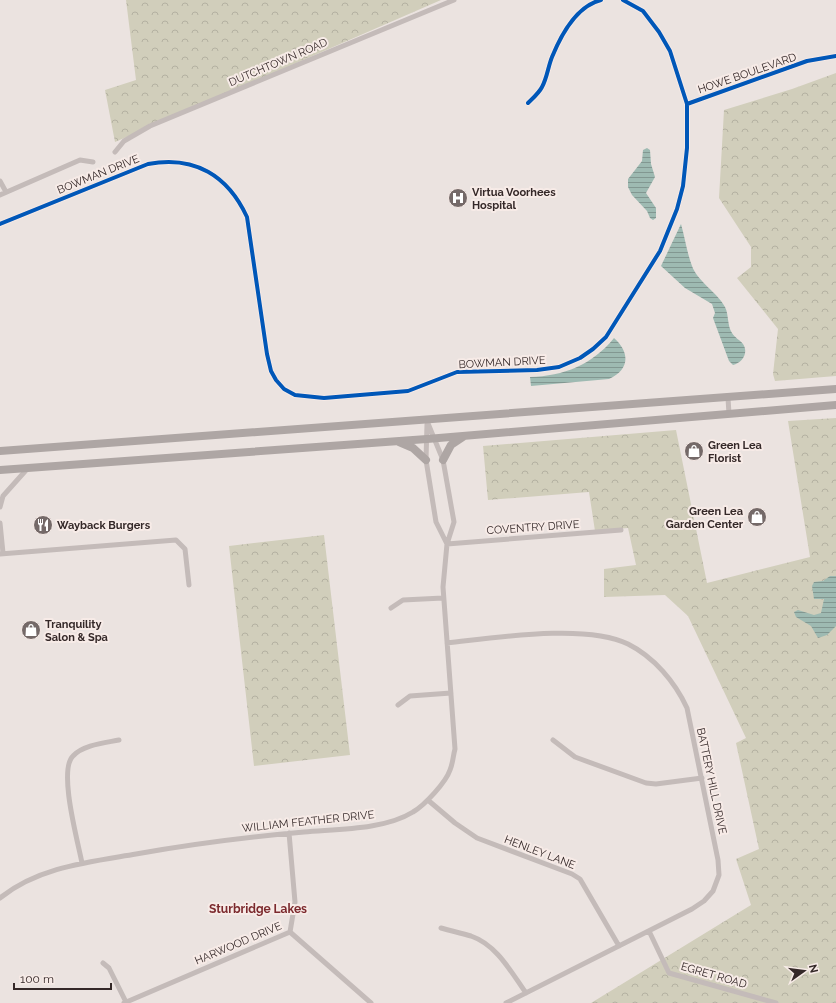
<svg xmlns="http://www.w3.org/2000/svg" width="836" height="1003" font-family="Raleway,sans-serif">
<defs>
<pattern id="forest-crowns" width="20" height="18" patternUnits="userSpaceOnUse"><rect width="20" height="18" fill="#d1cebb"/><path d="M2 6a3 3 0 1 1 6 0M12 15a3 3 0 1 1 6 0" fill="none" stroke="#b4b1a1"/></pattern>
<pattern id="water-rules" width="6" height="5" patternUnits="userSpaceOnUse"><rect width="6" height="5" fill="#9ebab2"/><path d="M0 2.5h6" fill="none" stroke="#829791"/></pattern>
</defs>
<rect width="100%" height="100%" fill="#ebe3e0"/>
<path fill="url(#forest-crowns)" d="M 126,0 L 441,0 L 115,142 L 105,90 L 136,80 Z
M 836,73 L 836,376 L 775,381 L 773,374 L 778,329 L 737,278 L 751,267 L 751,247 L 719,198 L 724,110 L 792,89 Z
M 836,418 L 836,1003 L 591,1003 L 751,905 L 736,859 L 759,849 L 736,743 L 746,738 L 688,616 L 665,595 L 604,597 L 604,569 L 636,565 L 628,528 L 595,531 L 589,492 L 488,500 L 483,446 L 676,430 L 707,583 L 810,557 L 788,421 Z
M 324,535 L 350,755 L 254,766 L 229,546 Z"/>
<path fill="url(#water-rules)" d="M 647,148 L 650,150 L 651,164 L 655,177 L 646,193 L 656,208 L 656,218 L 653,220 L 650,218 L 647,211 L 632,195 L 628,187 L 628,179 L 642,161 L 643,150 Z
M 681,224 C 685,238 687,253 692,266 C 698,282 717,292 725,307 C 729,315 727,325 732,333 C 735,338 740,340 743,344 C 749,353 742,363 733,365 L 729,361 L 713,318 L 715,313 L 712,304 L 685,288 L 661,266 Z
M 614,338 C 630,352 630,370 609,379 L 531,386 L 530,377 C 564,376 592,365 614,338 Z
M 830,576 L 836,576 L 836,626 L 827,635 L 818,638 L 811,626 L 796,617 L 794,612 L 798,610 L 814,615 L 821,613 L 824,599 L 814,599 L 812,586 L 814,582 L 823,581 Z"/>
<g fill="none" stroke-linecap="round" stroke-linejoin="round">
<path stroke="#c4bbb9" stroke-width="5" d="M 528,103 C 533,98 539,93 542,87 C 547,78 548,67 552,57 C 561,35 576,6 601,0
M 687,104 L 807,61 L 836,56
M 115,152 L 124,141 L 150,126 L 454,0
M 0,181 L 6,192
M 0,195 L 80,160 L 93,162
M 0,224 L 148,164 C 195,155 228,176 247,217 L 267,354 L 271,371 L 276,380 L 284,389 L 295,395 L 324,398 L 408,391 L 457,372 L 537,370 L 559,367 L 580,358 L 593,349 L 606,337 L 660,251 L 677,209 L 683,186 L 687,148 L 687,104 L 670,51 L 659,32 L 643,11 L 623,0
M 728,398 L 729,414
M 427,424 L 426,460 L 436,522 L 447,544
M 0,507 L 3,496 L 28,468
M 0,523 L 3,553
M 447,544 L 621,530
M 0,554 L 176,540 L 185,549 L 189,585
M 391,608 L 403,600 L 443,598
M 447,643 C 494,638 586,623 628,644 C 654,657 675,682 687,708 L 718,860 L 719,875 L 713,891 L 704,901 L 692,909 L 506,1003
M 398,705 L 410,696 L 451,693
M 553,740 L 575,757 L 646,783 L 656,784 L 702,778
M 429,801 L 455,823 L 477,838 L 572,874 L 580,879 L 619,946
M 82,863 C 78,842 58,770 73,756 C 83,745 104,743 119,740
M 0,898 C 38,867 89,862 136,854 C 192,844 247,837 304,832 C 337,829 384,830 413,812 C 425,805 446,782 450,770 C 453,763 453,756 455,749 L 443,587 L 447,544 L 454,522 L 443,460 L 427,421
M 441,928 C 451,931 461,933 471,936 C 497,945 511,972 526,993
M 649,931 L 669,973 L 776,1003
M 290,932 L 371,1003
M 103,963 L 109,968 L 126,1002
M 124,1003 L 290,932 L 295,902 L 289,833"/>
<path stroke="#aea6a4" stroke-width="8" d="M 399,442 L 413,448 L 426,460
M 0,451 L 836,389
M 443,460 L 451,445 L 463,437
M 0,470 L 427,439 L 836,405"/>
<defs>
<path id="cycleway" d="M 528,103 C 533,98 539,93 542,87 C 547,78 548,67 552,57 C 561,35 576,6 601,0
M 687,104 L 807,61 L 836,56
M 0,224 L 148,164 C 195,155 228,176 247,217 L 267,354 L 271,371 L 276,380 L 284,389 L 295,395 L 324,398 L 408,391 L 457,372 L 537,370 L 559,367 L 580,358 L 593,349 L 606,337 L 660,251 L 677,209 L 683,186 L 687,148 L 687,104 L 670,51 L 659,32 L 643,11 L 623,0"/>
</defs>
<use href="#cycleway" stroke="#f7ebe7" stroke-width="6"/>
<use href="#cycleway" stroke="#0057b8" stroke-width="4"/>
</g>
<defs>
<symbol id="hospital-disc" viewBox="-11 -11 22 22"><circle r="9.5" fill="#746968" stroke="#f7ebe7"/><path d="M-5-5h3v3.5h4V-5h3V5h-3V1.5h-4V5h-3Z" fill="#fff"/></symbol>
<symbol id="shop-disc" viewBox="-11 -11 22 22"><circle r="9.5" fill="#746968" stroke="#f7ebe7"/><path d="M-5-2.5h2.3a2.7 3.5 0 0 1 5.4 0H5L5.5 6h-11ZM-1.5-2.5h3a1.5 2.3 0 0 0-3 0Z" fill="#fff"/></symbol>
<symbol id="restaurant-disc" viewBox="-11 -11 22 22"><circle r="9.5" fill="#746968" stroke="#f7ebe7"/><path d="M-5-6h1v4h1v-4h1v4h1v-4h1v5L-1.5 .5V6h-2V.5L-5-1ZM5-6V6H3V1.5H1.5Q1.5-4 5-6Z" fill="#fff"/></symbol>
</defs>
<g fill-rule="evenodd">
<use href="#hospital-disc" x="447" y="187" width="22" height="22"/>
<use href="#shop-disc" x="683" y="440" width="22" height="22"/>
<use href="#shop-disc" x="746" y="506" width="22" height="22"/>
<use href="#restaurant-disc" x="32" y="514" width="22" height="22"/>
<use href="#shop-disc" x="20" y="619" width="22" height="22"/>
</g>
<g text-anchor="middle" stroke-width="4" stroke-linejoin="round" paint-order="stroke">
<g font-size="11" fill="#342828" stroke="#f7ebe7">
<text transform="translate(278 62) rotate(-23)" y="4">DUTCHTOWN ROAD</text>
<text transform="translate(747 73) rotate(-19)" y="4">HOWE BOULEVARD</text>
<text transform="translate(98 174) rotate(-22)" y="4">BOWMAN DRIVE</text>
<text transform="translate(502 362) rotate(-3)" y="4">BOWMAN DRIVE</text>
<text transform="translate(533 527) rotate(-4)" y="4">COVENTRY DRIVE</text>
<text transform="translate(712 781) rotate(78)" y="4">BATTERY HILL DRIVE</text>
<text transform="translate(308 821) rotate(-6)" y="4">WILLIAM FEATHER DRIVE</text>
<text transform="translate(540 852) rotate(21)" y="4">HENLEY LANE</text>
<text transform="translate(238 943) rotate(-23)" y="4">HARWOOD DRIVE</text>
<text transform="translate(714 975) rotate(16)" y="4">EGRET ROAD</text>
</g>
<g font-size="11" font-weight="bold" fill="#342828" stroke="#f7ebe7" text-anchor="start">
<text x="472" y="196">Virtua Voorhees<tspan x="472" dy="13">Hospital</tspan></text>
<text x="708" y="449">Green Lea<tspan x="708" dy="13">Florist</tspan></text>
<text x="743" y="515" text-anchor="end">Green Lea<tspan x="743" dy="13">Garden Center</tspan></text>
<text x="57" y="529">Wayback Burgers</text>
<text x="45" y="628">Tranquility<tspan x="45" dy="13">Salon &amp; Spa</tspan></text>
</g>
<g font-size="12" font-weight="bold" fill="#7b292d" stroke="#f7ebe7">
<text x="258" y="913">Sturbridge Lakes</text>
</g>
</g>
<g transform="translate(804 971) rotate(76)" stroke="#f7ebe7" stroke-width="3" paint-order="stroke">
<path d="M0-3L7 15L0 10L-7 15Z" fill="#342828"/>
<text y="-6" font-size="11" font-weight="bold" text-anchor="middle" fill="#342828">N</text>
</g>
<path d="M14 983v6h97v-6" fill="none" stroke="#342828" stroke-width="2"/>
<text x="20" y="983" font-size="12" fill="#342828" stroke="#f7ebe7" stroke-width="3" paint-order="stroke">100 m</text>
</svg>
